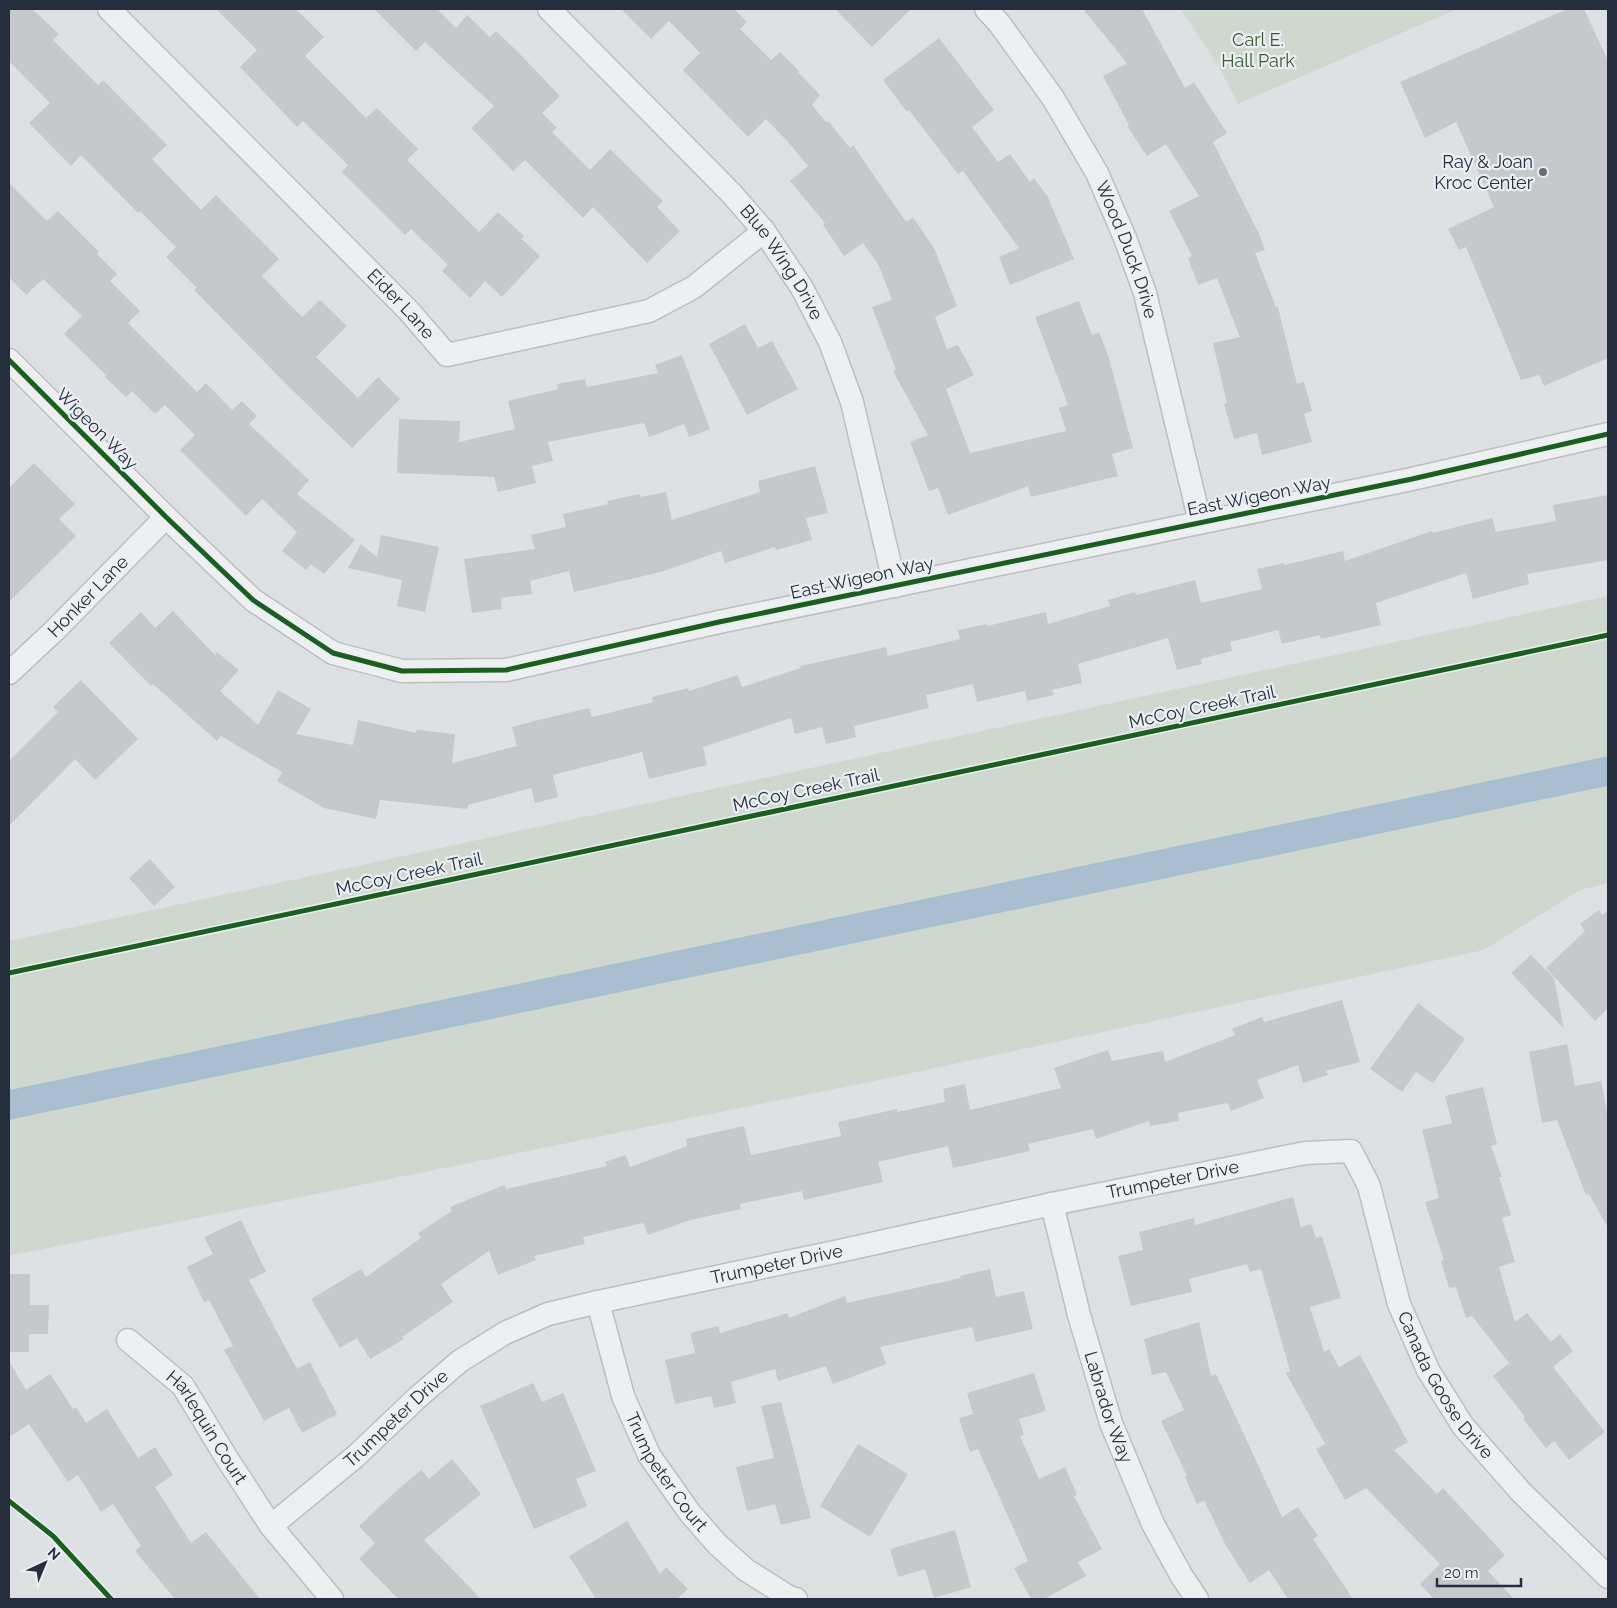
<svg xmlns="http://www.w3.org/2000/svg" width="1617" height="1608" font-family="Raleway,sans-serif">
<rect width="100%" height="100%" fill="#dee1e4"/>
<path fill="#cfd8ce" d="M 1180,9 L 1457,9 L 1238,104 L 1217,63 Z
M 1608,596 L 1608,883 L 1580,890 L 1484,950 L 884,1079 L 9,1256 L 9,941 Z"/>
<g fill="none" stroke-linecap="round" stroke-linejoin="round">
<path stroke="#aabed1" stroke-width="29" d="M 9,1105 L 1608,771"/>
</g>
<path fill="#c6c9cc" d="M 9,9 L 32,9 L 59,34 L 53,40 L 98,85 L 103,80 L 167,145 L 152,159 L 201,210 L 216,195 L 279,259 L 262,276 L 302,317 L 320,300 L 347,326 L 316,357 L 358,398 L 378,377 L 400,399 L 352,448 L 288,386 L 194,290 L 197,288 L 166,257 L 176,247 L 140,211 L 138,213 L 81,155 L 71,166 L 29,123 L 50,103 L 9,61 Z
M 216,9 L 296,9 L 324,37 L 305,56 L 366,118 L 377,108 L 418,149 L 407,160 L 479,232 L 498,212 L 524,236 L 522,239 L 540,256 L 502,297 L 485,281 L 470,298 L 442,271 L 448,265 L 411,229 L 405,235 L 342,172 L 348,165 L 303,121 L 297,127 L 240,67 L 257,50 Z
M 374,9 L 437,9 L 456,28 L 467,15 L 490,37 L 496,31 L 518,52 L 560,96 L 542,113 L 557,128 L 552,132 L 590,170 L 610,149 L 663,201 L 657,207 L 680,231 L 647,263 L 593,207 L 583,218 L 525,160 L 513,171 L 471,128 L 494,106 L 425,42 L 416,51 Z
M 621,9 L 734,9 L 747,22 L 740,29 L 771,60 L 780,52 L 799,71 L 798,72 L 820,95 L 812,105 L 826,122 L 828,121 L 850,148 L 853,145 L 906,222 L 913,217 L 935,250 L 957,306 L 935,317 L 947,349 L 958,345 L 974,375 L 946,389 L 970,453 L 1066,431 L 1059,408 L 1068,405 L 1035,317 L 1079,301 L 1092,335 L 1099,332 L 1108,355 L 1133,448 L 1112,454 L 1118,476 L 1031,497 L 1028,486 L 948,515 L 938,488 L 929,491 L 910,442 L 928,435 L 893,371 L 896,370 L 872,307 L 892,300 L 879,266 L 863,243 L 844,256 L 823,225 L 825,223 L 790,181 L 808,166 L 787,141 L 766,119 L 748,137 L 683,70 L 700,53 L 669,21 L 651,39 Z
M 835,9 L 911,9 L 872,47 Z
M 1083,9 L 1142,9 L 1185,88 L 1194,82 L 1227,133 L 1213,142 L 1259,234 L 1265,250 L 1255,253 L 1276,307 L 1278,307 L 1297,384 L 1304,382 L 1312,411 L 1304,414 L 1312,442 L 1262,455 L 1257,433 L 1234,439 L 1224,404 L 1227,403 L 1213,343 L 1240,337 L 1217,278 L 1198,285 L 1188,258 L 1192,256 L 1169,211 L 1199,196 L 1166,144 L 1147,156 L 1127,126 L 1129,125 L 1103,76 L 1127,63 Z
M 1567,9 L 1584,9 L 1608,61 L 1608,358 L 1544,386 L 1539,375 L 1521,380 L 1466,247 L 1459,250 L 1448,229 L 1494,207 L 1456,122 L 1425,138 L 1400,82 Z
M 939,38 L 994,110 L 972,127 L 998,162 L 1010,154 L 1030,182 L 1034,178 L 1048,197 L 1074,259 L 1010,285 L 999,257 L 1019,248 L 963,171 L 958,174 L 909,110 L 907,112 L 883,80 Z
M 9,183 L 47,221 L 58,211 L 99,252 L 97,254 L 117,274 L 110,281 L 140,311 L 128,323 L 197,392 L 206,383 L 232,410 L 242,401 L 257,416 L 249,424 L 309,480 L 297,494 L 355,540 L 324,574 L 311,564 L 306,570 L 282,551 L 297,532 L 262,499 L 246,516 L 180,450 L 195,435 L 165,405 L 155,414 L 132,391 L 126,397 L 105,377 L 107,376 L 64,334 L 82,316 L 43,279 L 26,295 L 9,277 Z
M 745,324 L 758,348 L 772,341 L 798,389 L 747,415 L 709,344 Z
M 682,355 L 710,429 L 689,437 L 684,424 L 649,437 L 644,423 L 548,442 L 553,461 L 532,466 L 536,483 L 498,492 L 494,477 L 397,473 L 399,419 L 460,421 L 459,442 L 515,429 L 508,401 L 558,389 L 557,384 L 585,379 L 587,387 L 658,373 L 655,365 Z
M 34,463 L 75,504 L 59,519 L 76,536 L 9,602 L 9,488 Z
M 815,466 L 828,513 L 806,518 L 812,540 L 776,550 L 775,547 L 725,563 L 721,551 L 661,572 L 574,592 L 569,571 L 530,581 L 532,594 L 501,598 L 502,609 L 472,613 L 464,559 L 535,549 L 531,535 L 566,527 L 563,514 L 608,504 L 607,501 L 640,494 L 641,497 L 666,492 L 672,520 L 760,492 L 758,481 Z
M 1608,495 L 1608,560 L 1527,574 L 1529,584 L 1473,599 L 1466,573 L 1376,603 L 1381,625 L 1321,639 L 1320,635 L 1282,644 L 1278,630 L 1230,642 L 1232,651 L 1201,659 L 1202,664 L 1177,670 L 1168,638 L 1078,664 L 1082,683 L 1052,690 L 1054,695 L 1027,701 L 1025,691 L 977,702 L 973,684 L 926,695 L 929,708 L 854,726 L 856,737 L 826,744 L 822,727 L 795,734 L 791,718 L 703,747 L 707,765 L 649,779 L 642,752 L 553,775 L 558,797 L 535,803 L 531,788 L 468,805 L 467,809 L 380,800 L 376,819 L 324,808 L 277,781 L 282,772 L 221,736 L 217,741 L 153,684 L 151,686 L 109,643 L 141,612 L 155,628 L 173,611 L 215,655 L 217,652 L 239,670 L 220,691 L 258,725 L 278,690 L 311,709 L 296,734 L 353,745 L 358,720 L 416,733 L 417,730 L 455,734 L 452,763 L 517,746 L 512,727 L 538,720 L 589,708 L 592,717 L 653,702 L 652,697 L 688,688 L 689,691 L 738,675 L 742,687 L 801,668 L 800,666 L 886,647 L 888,656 L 960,639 L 958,630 L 987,624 L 987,626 L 1046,612 L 1048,624 L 1110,606 L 1108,600 L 1135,592 L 1136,595 L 1195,580 L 1201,603 L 1262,589 L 1257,569 L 1284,563 L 1285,565 L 1343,551 L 1345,561 L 1432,531 L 1433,533 L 1492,518 L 1496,532 L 1556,521 L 1553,505 Z
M 381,535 L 439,547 L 425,612 L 397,606 L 402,580 L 348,568 L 361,544 L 377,557 Z
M 81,680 L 138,739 L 95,780 L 75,759 L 9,826 L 9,761 L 58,712 L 53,707 Z
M 150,859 L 175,887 L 154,906 L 129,878 Z
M 1599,910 L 1602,915 L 1608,910 L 1608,1008 L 1595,1021 L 1546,968 L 1585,931 L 1580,924 Z
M 1531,955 L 1554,978 L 1564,1029 L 1511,973 Z
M 1342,1000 L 1360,1062 L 1326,1071 L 1328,1075 L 1303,1083 L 1298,1065 L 1257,1080 L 1264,1098 L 1231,1111 L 1228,1103 L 1178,1113 L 1179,1121 L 1150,1126 L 1149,1121 L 1096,1139 L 1093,1129 L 1028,1144 L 1030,1151 L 953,1168 L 948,1146 L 878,1162 L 883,1182 L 804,1200 L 802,1191 L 740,1204 L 741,1209 L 690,1220 L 648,1235 L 643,1223 L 583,1237 L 585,1244 L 534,1256 L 536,1260 L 498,1275 L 489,1251 L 441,1284 L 453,1302 L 402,1337 L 404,1339 L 370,1359 L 357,1338 L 340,1348 L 311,1299 L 361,1269 L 366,1277 L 421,1238 L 418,1233 L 452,1211 L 450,1207 L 504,1185 L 506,1189 L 607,1166 L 605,1162 L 626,1155 L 630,1167 L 687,1146 L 686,1139 L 744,1126 L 751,1155 L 841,1136 L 838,1122 L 897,1109 L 897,1112 L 945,1102 L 943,1089 L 965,1084 L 970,1110 L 1061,1088 L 1054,1068 L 1108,1050 L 1112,1061 L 1163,1051 L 1165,1062 L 1235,1035 L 1232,1029 L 1262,1017 L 1264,1022 Z
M 1418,1003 L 1465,1039 L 1433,1083 L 1416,1072 L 1402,1092 L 1370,1069 Z
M 1567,1044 L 1575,1086 L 1601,1081 L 1608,1118 L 1608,1228 L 1589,1194 L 1586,1195 L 1557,1120 L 1542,1123 L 1529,1052 Z
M 1483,1087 L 1497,1144 L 1491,1146 L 1502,1177 L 1499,1177 L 1511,1215 L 1502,1218 L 1515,1262 L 1499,1267 L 1515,1322 L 1527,1313 L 1551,1342 L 1560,1334 L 1573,1351 L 1553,1367 L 1605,1432 L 1569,1460 L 1554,1441 L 1546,1448 L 1523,1419 L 1525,1417 L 1493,1376 L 1509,1363 L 1472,1316 L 1466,1318 L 1456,1287 L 1449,1288 L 1441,1261 L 1444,1260 L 1425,1202 L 1439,1198 L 1422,1130 L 1452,1123 L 1445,1096 Z
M 1293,1197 L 1301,1227 L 1311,1224 L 1316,1238 L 1322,1236 L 1341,1298 L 1310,1307 L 1324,1352 L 1329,1349 L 1339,1367 L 1360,1355 L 1408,1442 L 1394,1450 L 1437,1494 L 1443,1488 L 1505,1555 L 1488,1571 L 1514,1599 L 1434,1599 L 1420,1584 L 1440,1564 L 1366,1488 L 1345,1500 L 1316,1449 L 1325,1444 L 1286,1373 L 1290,1371 L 1261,1269 L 1250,1272 L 1247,1264 L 1189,1279 L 1192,1292 L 1131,1306 L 1118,1256 L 1143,1250 L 1139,1232 L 1194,1218 L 1195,1225 Z
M 241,1220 L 266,1272 L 249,1280 L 297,1369 L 310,1362 L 337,1414 L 302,1433 L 289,1408 L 264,1421 L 224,1350 L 233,1346 L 209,1300 L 204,1302 L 187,1267 L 213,1254 L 204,1237 Z
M 990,1269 L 996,1297 L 1024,1291 L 1033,1329 L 976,1342 L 972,1327 L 880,1347 L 886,1364 L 833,1384 L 826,1366 L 778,1381 L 775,1369 L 731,1382 L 736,1403 L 714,1408 L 711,1396 L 675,1404 L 665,1360 L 695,1353 L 690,1333 L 718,1326 L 720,1333 L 788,1313 L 789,1318 L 845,1296 L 847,1303 L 961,1278 L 960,1276 Z
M 9,1274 L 30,1274 L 30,1305 L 49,1305 L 48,1334 L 29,1334 L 29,1352 L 9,1352 Z
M 1199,1322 L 1211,1376 L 1216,1374 L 1282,1517 L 1298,1507 L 1318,1536 L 1313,1539 L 1353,1599 L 1288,1599 L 1269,1570 L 1250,1583 L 1226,1546 L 1204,1500 L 1197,1504 L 1185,1477 L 1187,1476 L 1161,1421 L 1184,1410 L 1166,1372 L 1152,1375 L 1144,1339 Z
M 9,1361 L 26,1390 L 50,1374 L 73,1409 L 76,1407 L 86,1423 L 107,1409 L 138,1458 L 155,1447 L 173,1475 L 155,1487 L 191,1543 L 206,1532 L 260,1599 L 175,1599 L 135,1551 L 141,1546 L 113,1504 L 101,1512 L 78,1475 L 68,1482 L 29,1424 L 9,1437 Z
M 1034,1373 L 1046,1411 L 1019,1419 L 1024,1435 L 1020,1436 L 1039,1479 L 1065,1467 L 1077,1495 L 1074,1496 L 1102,1549 L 1078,1562 L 1086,1576 L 1044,1599 L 1031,1599 L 1014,1568 L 1028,1561 L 978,1449 L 970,1452 L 959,1418 L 973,1414 L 967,1393 Z
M 533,1383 L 542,1402 L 563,1393 L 596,1471 L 576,1479 L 587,1506 L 534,1529 L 480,1406 Z
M 781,1402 L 811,1518 L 781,1525 L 775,1504 L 747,1511 L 736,1467 L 774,1458 L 761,1406 Z
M 858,1444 L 908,1474 L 870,1537 L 820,1506 Z
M 452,1459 L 481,1494 L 424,1540 L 481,1599 L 398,1599 L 359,1559 L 375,1543 L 359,1526 L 395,1492 L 421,1470 L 429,1479 Z
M 627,1521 L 660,1574 L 666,1567 L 688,1589 L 677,1599 L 596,1599 L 569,1556 Z
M 955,1530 L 971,1587 L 934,1598 L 925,1569 L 898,1577 L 890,1549 Z"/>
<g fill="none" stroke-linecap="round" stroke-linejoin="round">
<defs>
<g id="minor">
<path id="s1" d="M 109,9 L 408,310 L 447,355 L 649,311 L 694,287 L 764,231"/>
<path id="s2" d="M 549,9 L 731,193 L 764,231 L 802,288 L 830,342 L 852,402 L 895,586"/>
<path id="s3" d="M 986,9 L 999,23 L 1053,98 L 1097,173 L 1125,238 L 1145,293 L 1200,522"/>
<path d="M 9,360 L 166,517 L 253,600 L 333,653 L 402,671 L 506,670 L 719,622 L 1412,479 L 1608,434"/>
<path id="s4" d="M 9,673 L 55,630 L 166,517"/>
<path id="s5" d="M 1052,1204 L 1079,1315 L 1111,1423 L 1153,1524 L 1181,1575 L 1197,1599"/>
<path id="s6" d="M 598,1302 L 623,1396 L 649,1455 L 690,1513 L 718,1545 L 746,1570 L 789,1597 L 796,1599"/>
<path id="s7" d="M 128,1340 L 183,1386 L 226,1457 L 271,1526 L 332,1599"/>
<path id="s8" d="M 271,1526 L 356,1456 L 418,1397 L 460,1361 L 505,1333 L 548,1314 L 598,1302 L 844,1250 L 1052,1204 L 1305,1153 L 1351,1151 L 1369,1186 L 1399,1304 L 1428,1370 L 1463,1426 L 1521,1492 L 1608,1577"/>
</g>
</defs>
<use href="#minor" stroke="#bcbfc2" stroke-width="25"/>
<use href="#minor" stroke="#edeff1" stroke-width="22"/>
<defs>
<path id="cycleway" d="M 9,360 L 166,517 L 253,600 L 333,653 L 402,671 L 506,670 L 719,622 L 1412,479 L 1608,434
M 9,973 L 1608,635
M 9,1501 L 53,1536 L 111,1599"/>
</defs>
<use href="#cycleway" stroke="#eaeff4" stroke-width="8"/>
<use href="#cycleway" stroke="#1b5e20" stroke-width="5"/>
</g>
<circle fill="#656d77" stroke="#eaeff4" stroke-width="2" cx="1543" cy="172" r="5"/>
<g text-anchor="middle" stroke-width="4.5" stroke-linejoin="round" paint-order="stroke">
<g font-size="18" fill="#3a5a31" stroke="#eaeff4">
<text x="1258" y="46">Carl E.<tspan x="1258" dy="21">Hall Park</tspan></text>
</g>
<g font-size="18" fill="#242e3d" stroke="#eaeff4" text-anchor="end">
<text x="1533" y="168">Ray &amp; Joan<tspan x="1533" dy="21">Kroc Center</tspan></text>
</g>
<g font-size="18" fill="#242e3d" stroke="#eaeff4">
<text dy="6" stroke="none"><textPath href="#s3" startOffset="281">Wood Duck Drive</textPath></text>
<text dy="6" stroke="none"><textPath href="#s2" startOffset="345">Blue Wing Drive</textPath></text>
<text dy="6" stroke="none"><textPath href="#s1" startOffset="415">Eider Lane</textPath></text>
<text transform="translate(97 429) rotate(45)" y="6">Wigeon Way</text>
<text transform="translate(1259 496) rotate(-11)" y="6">East Wigeon Way</text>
<text transform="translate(862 578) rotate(-12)" y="6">East Wigeon Way</text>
<text dy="6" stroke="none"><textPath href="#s4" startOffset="110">Honker Lane</textPath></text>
<text transform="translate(1202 707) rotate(-12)" y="6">McCoy Creek Trail</text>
<text transform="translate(806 790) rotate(-12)" y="6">McCoy Creek Trail</text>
<text transform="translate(409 874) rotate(-12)" y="6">McCoy Creek Trail</text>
<text dy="6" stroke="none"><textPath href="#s8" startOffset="990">Trumpeter Drive</textPath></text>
<text dy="6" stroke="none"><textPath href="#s8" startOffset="585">Trumpeter Drive</textPath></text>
<text dy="6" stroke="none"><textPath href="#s8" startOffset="1426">Canada Goose Drive</textPath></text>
<text dy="6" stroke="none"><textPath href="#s5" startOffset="211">Labrador Way</textPath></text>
<text dy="6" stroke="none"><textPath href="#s8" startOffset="165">Trumpeter Drive</textPath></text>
<text dy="6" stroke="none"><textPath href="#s7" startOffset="119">Harlequin Court</textPath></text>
<text dy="6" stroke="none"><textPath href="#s6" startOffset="185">Trumpeter Court</textPath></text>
</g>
</g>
<rect width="1617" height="1608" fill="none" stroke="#242e3d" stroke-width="20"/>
<g transform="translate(45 1563) rotate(44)" stroke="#eaeff4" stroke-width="4" paint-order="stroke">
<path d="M0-4L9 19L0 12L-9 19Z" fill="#242e3d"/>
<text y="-8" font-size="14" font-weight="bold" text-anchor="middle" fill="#242e3d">N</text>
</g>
<path d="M1437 1578v8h84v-8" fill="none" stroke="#242e3d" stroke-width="2.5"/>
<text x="1444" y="1578" font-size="15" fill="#242e3d" stroke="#eaeff4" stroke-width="4" paint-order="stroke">20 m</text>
</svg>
